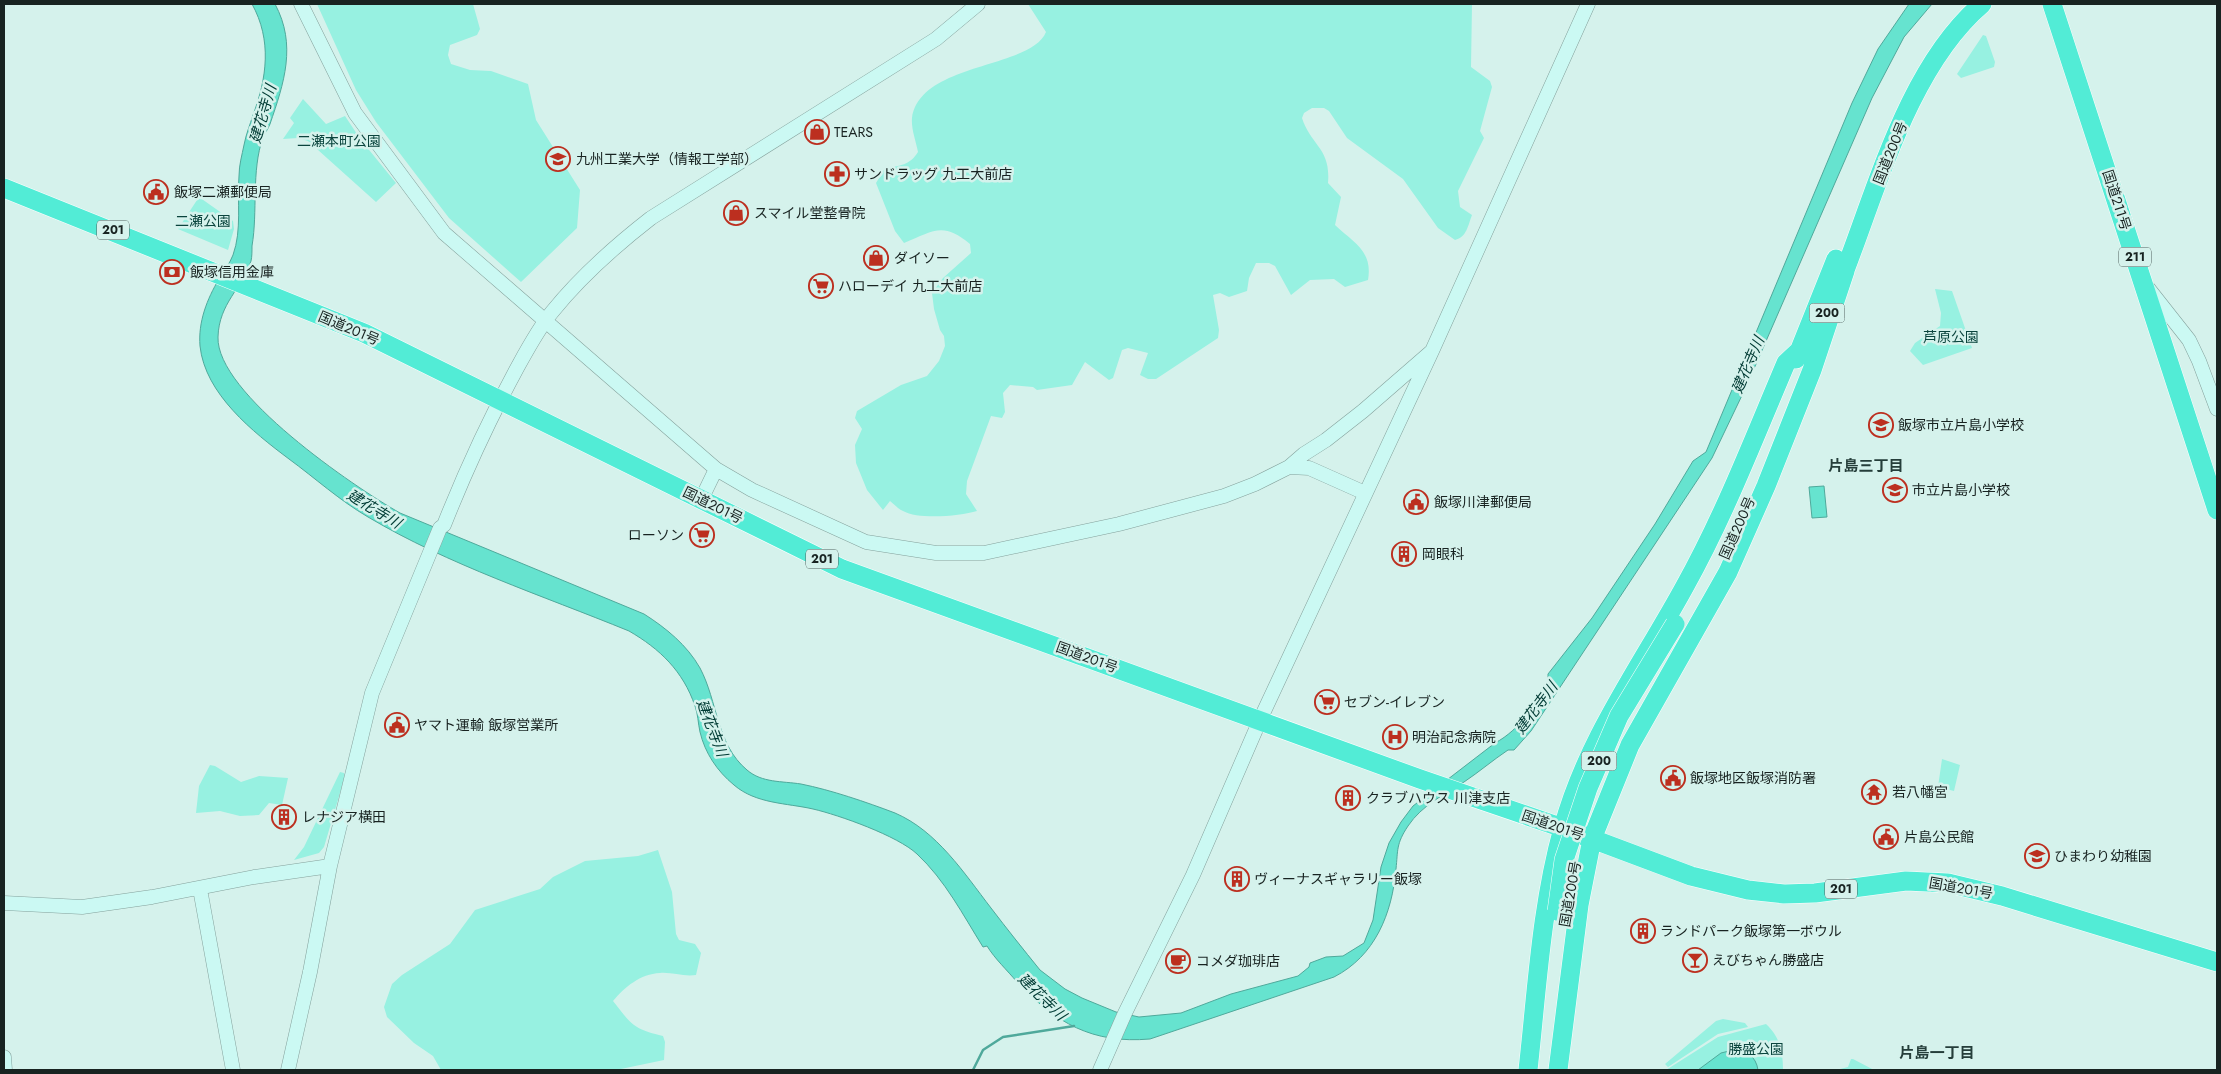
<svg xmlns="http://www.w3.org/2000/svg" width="2221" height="1074" font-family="Jost,'Noto Sans JP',sans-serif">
<rect width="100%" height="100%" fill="#d5f2ec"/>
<path fill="#97f1e1" d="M 317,4 L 473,4 L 480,29 L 477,35 L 450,45 L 448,55 L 451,64 L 470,70 L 491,71 L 528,84 L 536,120 L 580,190 L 577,228 L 521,282 L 449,218 L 376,122 L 356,90 Z
M 1028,4 L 1472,4 L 1471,67 L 1490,81 L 1492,87 L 1480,131 L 1484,138 L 1458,191 L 1460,207 L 1472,215 C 1468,225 1467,237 1455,240 L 1438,228 L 1403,179 L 1347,138 L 1329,111 L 1324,108 L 1312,108 L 1304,113 L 1302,118 C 1311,146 1331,148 1328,183 L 1341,197 L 1335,225 C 1354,243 1373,251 1368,280 L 1345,287 L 1334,279 L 1310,280 L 1291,295 L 1275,266 L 1269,263 L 1256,263 L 1249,278 L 1247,291 L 1229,297 L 1220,293 L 1213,295 L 1219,330 L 1218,338 L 1156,379 L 1148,379 L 1140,375 L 1148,353 L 1128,348 L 1122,350 L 1113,378 L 1109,380 L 1085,362 L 1072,385 L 1037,390 L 1033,387 L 1010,385 L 1003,393 L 1005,412 L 1002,418 L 991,416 L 967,481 L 966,494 L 977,511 C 960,516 919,520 903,511 C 898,509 894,504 890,501 L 883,510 L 867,490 L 856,463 L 855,445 L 862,429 L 855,418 L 857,411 L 901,385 L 927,376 L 939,361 L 945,346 L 944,336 L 940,330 L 934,309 L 932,293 L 943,278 L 971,253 L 970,244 C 943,221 933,231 904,243 L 895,231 L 876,183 L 885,168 C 900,166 910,165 918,152 C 916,141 911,129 912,118 C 920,62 1031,69 1046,32 Z
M 1983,35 L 1986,36 L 1995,62 L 1994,67 L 1961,78 L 1957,74 Z
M 303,99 L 326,124 L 345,116 L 361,140 L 396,183 L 376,202 L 308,141 L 298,138 L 283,139 L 294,123 L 290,118 Z
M 199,197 L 233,221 L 234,229 L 228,250 L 178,229 Z
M 1935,289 L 1952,291 L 1972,348 L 1923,365 L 1910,351 L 1915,343 L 1940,326 L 1941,313 Z
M 1942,759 L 1960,765 L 1954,791 L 1938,787 Z
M 210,765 L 215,766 L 241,782 L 259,776 L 288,778 L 282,805 L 269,803 L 259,815 L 240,816 L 220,811 L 196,813 L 199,786 Z
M 340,772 L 344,773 L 345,776 L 324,847 L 319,853 L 294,860 L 304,847 Z
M 658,850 L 672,892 L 676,934 L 679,940 L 695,944 L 701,953 L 696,975 C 684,977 672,972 660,973 C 640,974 625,987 613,1001 C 631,1024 633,1029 663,1036 L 665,1042 L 664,1060 L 616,1070 L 441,1070 L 433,1056 L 414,1043 L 387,1017 L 384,1007 L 392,984 L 402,975 L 450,944 L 475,910 L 540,889 L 553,877 L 585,861 L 638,856 Z
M 1723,1019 L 1745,1023 L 1748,1027 L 1718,1034 L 1668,1067 L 1665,1064 L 1716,1021 Z
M 1766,1024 C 1780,1037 1783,1052 1783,1070 L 1666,1070 L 1718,1037 Z
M 1851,1059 L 1853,1059 L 1874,1070 L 1836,1070 L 1848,1067 Z"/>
<path fill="#66e3cf" stroke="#4fa99b" d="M 252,4 L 275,4 C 297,45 284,83 270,124 C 268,129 265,133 263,137 C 251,172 258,211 252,246 C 252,251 252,257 251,261 C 242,289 219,303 218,337 C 216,393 354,487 400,513 L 644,614 C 666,628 687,645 700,668 C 718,702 716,744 747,770 C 762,783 782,781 801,784 C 831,790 866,802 895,813 C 937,831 964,873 991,908 C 1007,929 1023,949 1040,970 L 1065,989 L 1082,998 L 1116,1012 L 1139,1017 L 1181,1013 L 1231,994 L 1298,976 L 1309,967 L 1310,963 L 1326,957 L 1343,956 L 1364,943 L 1373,920 L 1381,867 L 1389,843 L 1401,822 L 1413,806 L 1495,743 C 1521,729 1533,706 1548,682 L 1548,674 L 1592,618 L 1655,524 L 1693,461 L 1706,452 L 1852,103 L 1878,49 L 1909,4 L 1932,4 L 1904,37 L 1872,98 L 1746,387 L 1712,458 L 1531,731 L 1514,750 L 1508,750 C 1493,760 1479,772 1464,782 C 1444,795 1422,805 1408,826 C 1396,844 1398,850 1396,869 C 1392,914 1375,956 1334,977 L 1150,1039 C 1092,1044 1056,1023 1017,982 C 1007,970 995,959 987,946 L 983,947 C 963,915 945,880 917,854 C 898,836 839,815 813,809 C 787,803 756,804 734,785 C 717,771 705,753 700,732 C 698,723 698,714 695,706 C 683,671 660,649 629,631 C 541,595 449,565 368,517 C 339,500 315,478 289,459 C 253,432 205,394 200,346 C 198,322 207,299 219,279 C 224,271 230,263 233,255 C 242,230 237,202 239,176 C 239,165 242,155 244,145 C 246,134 250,125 253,115 C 267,78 272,40 252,4 Z
M 1824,486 L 1827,517 L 1812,518 L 1809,487 Z
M 1733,1050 C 1746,1050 1756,1056 1758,1070 L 1698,1070 L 1721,1053 Z"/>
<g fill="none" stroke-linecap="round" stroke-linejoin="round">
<path stroke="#4fa99b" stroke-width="2.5" d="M 973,1070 L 983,1050 L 1003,1037 L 1074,1026"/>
<defs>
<path id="secondary" d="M 301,4 L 355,113 L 444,233 L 716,469 L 752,490 L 866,542 L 936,553 L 984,553 L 1119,524 L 1224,496 L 1255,484 L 1289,467 L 1304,454 L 1326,440 L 1363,411 L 1432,351
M 2148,288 L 2189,340 L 2199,361 L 2217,409
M 1289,467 L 1309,468 L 1365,493
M 701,500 L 716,469
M 200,889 L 233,1070
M 4,903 L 82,907 L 152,897 L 254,877 L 330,866
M 4,1057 L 5,1070
M 288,1070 L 310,972 L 330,866 L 372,693 L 440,528 L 444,525 C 465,472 489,420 516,370 C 527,350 538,329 552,312 C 581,276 615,246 651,218 L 936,39 L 978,4
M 1100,1070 L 1125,1013 L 1193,875 L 1260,720 L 1432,351 L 1588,4"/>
<path id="highway" d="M 2052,4 L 2217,510
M 4,188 L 364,333 L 842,569 L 1420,779 L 1563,828 L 1691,876 L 1748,890 L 1784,894 L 1815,893 L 1906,881 L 1948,883 L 2002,896 L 2217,962
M 1840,283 C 1876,193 1907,68 1982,4
M 1796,359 L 1836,259
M 1528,1070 C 1537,990 1541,907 1563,828 C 1587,739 1642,665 1685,586 C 1725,514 1754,438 1786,363 L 1801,349
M 1558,1070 L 1579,905 L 1592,839 L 1630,745 L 1728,572 L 1766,486 L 1812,370 L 1845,271"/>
</defs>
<use href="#secondary" stroke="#85a19c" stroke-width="15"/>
<use href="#highway" stroke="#fff" stroke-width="20"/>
<use href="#secondary" stroke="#cbf9f3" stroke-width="14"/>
<use href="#highway" stroke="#52ecd6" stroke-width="19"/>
<defs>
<path id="highway-bridge" d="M 1557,911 L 1564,860 L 1588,788 L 1619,716 L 1675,624"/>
</defs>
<use href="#highway-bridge" stroke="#fff" stroke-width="20" stroke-linecap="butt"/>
<use href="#highway-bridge" stroke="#52ecd6" stroke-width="19"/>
</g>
<defs>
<symbol id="shop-ring" viewBox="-11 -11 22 22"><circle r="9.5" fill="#d5f2ec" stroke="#bc2f1f" stroke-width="1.5"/><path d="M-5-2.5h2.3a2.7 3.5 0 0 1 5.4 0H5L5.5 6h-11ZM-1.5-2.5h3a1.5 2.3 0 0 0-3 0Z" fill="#bc2f1f"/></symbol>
<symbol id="university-ring" viewBox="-11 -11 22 22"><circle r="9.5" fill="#d5f2ec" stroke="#bc2f1f" stroke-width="1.5"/><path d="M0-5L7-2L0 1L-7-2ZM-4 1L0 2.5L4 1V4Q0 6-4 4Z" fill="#bc2f1f"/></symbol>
<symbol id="pharmacy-ring" viewBox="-11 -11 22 22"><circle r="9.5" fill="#d5f2ec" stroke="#bc2f1f" stroke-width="1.5"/><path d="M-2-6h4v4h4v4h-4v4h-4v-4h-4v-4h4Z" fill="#bc2f1f"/></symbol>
<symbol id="civic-ring" viewBox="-11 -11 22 22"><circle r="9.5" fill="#d5f2ec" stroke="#bc2f1f" stroke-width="1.5"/><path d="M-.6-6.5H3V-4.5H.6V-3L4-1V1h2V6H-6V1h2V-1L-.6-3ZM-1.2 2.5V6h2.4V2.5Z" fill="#bc2f1f"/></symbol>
<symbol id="bank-ring" viewBox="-11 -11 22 22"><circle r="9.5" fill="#d5f2ec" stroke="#bc2f1f" stroke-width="1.5"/><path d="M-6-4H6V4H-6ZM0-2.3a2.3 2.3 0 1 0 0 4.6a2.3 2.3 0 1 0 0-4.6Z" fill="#bc2f1f"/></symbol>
<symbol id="supermarket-ring" viewBox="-11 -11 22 22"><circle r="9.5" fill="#d5f2ec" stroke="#bc2f1f" stroke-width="1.5"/><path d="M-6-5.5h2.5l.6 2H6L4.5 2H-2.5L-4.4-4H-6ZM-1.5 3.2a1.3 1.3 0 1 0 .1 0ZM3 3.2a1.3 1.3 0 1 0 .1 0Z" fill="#bc2f1f"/></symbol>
<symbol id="school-ring" viewBox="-11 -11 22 22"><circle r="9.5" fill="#d5f2ec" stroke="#bc2f1f" stroke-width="1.5"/><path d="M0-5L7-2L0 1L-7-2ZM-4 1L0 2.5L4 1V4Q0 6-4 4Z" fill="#bc2f1f"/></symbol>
<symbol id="building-ring" viewBox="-11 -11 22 22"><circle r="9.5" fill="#d5f2ec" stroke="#bc2f1f" stroke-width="1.5"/><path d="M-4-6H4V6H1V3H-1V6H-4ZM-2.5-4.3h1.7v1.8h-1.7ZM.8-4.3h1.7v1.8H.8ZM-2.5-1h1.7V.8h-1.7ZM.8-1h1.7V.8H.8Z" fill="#bc2f1f"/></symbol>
<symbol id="hospital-ring" viewBox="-11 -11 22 22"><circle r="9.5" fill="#d5f2ec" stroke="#bc2f1f" stroke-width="1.5"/><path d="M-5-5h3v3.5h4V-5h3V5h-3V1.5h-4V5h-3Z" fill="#bc2f1f"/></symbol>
<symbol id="temple-ring" viewBox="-11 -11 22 22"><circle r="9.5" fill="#d5f2ec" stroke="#bc2f1f" stroke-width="1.5"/><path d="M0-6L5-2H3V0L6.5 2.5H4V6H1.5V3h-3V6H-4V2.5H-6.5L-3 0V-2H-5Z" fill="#bc2f1f"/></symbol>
<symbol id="bar-ring" viewBox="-11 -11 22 22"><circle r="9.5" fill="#d5f2ec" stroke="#bc2f1f" stroke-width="1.5"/><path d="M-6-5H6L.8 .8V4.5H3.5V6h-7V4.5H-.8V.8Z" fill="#bc2f1f"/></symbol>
<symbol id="cafe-ring" viewBox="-11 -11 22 22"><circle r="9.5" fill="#d5f2ec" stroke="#bc2f1f" stroke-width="1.5"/><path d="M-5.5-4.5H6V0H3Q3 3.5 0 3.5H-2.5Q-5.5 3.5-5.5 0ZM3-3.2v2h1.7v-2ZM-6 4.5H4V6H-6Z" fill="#bc2f1f"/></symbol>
</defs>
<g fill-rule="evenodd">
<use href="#shop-ring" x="803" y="118" width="28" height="28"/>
<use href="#university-ring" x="544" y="145" width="28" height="28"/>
<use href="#pharmacy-ring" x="823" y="160" width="28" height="28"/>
<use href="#civic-ring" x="142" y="178" width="28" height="28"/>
<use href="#shop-ring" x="722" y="199" width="28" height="28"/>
<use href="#shop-ring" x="862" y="244" width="28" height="28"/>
<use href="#bank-ring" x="158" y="258" width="28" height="28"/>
<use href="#supermarket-ring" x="807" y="272" width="28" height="28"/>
<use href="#school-ring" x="1867" y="411" width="28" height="28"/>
<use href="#school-ring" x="1881" y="476" width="28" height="28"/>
<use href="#civic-ring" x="1402" y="488" width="28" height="28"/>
<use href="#supermarket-ring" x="688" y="521" width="28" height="28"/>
<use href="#building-ring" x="1390" y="540" width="28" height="28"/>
<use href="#supermarket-ring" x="1313" y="688" width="28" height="28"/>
<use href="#civic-ring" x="383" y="711" width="28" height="28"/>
<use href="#hospital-ring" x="1381" y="723" width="28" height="28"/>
<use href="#civic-ring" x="1659" y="764" width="28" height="28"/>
<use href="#temple-ring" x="1860" y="778" width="28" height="28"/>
<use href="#building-ring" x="1334" y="784" width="28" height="28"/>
<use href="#building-ring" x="270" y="803" width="28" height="28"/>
<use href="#civic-ring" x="1872" y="823" width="28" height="28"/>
<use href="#school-ring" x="2023" y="842" width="28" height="28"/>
<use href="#building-ring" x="1223" y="865" width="28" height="28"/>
<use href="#building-ring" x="1629" y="917" width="28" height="28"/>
<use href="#bar-ring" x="1681" y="946" width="28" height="28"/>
<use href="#cafe-ring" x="1164" y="947" width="28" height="28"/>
</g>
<g text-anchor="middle" stroke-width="5" stroke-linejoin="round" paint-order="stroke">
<g fill="#d5f2ec" stroke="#51615e" stroke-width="1">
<rect x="97" y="220.5" width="32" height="19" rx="4"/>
<rect x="2119" y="247.5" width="32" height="19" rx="4"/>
<rect x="1809.5" y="303.5" width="35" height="19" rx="4"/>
<rect x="806" y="549.5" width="32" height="19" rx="4"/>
<rect x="1581.5" y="751.5" width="35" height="19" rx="4"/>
<rect x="1825" y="879.5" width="32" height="19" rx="4"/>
</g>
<g font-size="12" font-weight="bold" fill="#182321">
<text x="113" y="234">201</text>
<text x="2135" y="261">211</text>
<text x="1827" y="317">200</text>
<text x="822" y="563">201</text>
<text x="1599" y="765">200</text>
<text x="1841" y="893">201</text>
</g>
<g font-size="14" fill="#182321" stroke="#d5f2ec" text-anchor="start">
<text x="834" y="137">TEARS</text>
<text x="576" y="164">九州工業大学（情報工学部）</text>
<text x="854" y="179">サンドラッグ 九工大前店</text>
<text x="174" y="197">飯塚二瀬郵便局</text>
<text x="754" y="218">スマイル堂整骨院</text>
<text x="894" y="263">ダイソー</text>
<text x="190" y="277">飯塚信用金庫</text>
<text x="838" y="291">ハローデイ 九工大前店</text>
<text x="1898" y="430">飯塚市立片島小学校</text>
<text x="1912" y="495">市立片島小学校</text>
<text x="1434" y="507">飯塚川津郵便局</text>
<text x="684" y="540" text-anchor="end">ローソン</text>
<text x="1422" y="559">岡眼科</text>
<text x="1344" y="707">セブン-イレブン</text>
<text x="414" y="730">ヤマト運輸 飯塚営業所</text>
<text x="1412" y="742">明治記念病院</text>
<text x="1690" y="783">飯塚地区飯塚消防署</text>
<text x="1892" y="797">若八幡宮</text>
<text x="1366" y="803">クラブハウス 川津支店</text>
<text x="302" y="822">レナジア横田</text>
<text x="1904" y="842">片島公民館</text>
<text x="2054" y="861">ひまわり幼稚園</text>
<text x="1254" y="884">ヴィーナスギャラリー飯塚</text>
<text x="1660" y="936">ランドパーク飯塚第一ボウル</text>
<text x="1712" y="965">えびちゃん勝盛店</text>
<text x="1196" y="966">コメダ珈琲店</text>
</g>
<g font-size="14" fill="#0a443d" stroke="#d5f2ec">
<text x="339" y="146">二瀬本町公園</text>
<text x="203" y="226">二瀬公園</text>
<text x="1951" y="342">芦原公園</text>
<text x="1756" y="1054">勝盛公園</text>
</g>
<g font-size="14" fill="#182321" stroke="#d5f2ec">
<text transform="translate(1890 153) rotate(-68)" y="5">国道200号</text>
<text transform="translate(2117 200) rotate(72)" y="5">国道211号</text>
<text transform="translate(349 328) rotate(23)" y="5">国道201号</text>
<text transform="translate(713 505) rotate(26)" y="5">国道201号</text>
<text transform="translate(1737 528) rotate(-66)" y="5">国道200号</text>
<text transform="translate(1087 657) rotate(20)" y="5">国道201号</text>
<text transform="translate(1553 825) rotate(19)" y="5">国道201号</text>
<text transform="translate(1961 888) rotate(10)" y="5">国道201号</text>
<text transform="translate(1570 894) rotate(-80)" y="5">国道200号</text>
</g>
<g font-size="15" font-style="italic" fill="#003b34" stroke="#d5f2ec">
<text transform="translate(263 114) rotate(-74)" y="5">建花寺川</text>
<text transform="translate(1748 365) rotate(-67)" y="5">建花寺川</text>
<text transform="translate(374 509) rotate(31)" y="5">建花寺川</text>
<text transform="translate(1536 708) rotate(-53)" y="5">建花寺川</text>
<text transform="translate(712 728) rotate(69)" y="5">建花寺川</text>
<text transform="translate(1042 997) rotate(44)" y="5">建花寺川</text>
</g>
<g font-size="15" font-weight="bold" fill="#253e3a" stroke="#d5f2ec">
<text x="1866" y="471">片島三丁目</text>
<text x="1937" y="1058">片島一丁目</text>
</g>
</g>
<rect width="2221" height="1074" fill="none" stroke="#182321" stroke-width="10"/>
</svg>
